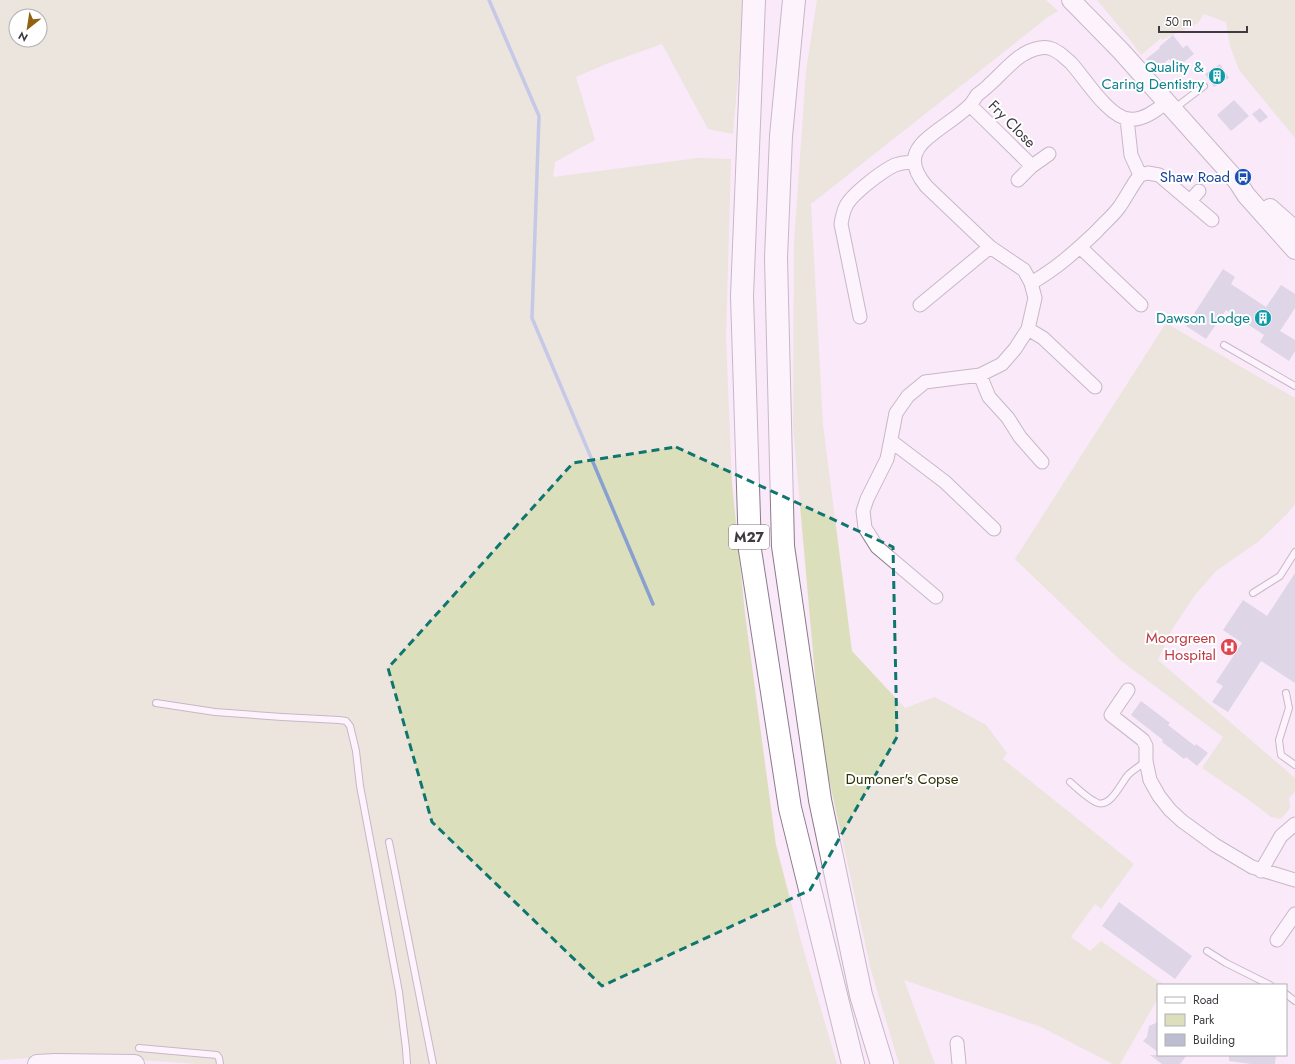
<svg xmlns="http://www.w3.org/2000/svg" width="1295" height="1064" font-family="Jost,sans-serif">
<rect width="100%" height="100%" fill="#f9e9f9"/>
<path fill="#dbdfbc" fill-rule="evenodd" d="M 0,0 L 745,0 L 733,134 L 708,129 L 662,44 L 606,64 L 576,77 L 595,140 L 555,162 L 553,177 L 698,158 L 731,159 L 726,339 L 732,483 L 745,614 L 776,845 L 801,941 L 837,1064 L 197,1064 L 101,1057 L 82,1054 L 0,1060 ZM 16,16 L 40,16 L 40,40 L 16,40 Z
M 817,0 L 1046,0 L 1058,11 L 1048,17 L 811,204 L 823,425 L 852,651 L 905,708 L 935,697 L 986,725 L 1007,753 L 1003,759 L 1134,864 L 1101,909 L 1095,904 L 1071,937 L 1090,951 L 1101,941 L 1164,985 L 1158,985 L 1158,998 L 1120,1064 L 1113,1064 L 1041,1027 L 904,980 L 935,1064 L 899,1064 L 871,970 L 821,743 L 793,426 L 794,243 L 806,71 Z
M 1097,0 L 1295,0 L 1295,138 L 1239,70 L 1230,46 L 1226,22 L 1204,14 L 1198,23 L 1162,40 L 1161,38 L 1141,55 L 1131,41 Z
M 1166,323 L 1295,398 L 1295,504 L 1287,514 L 1259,541 L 1216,571 L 1195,595 L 1171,631 L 1158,660 L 1295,778 L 1295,792 L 1289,798 L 1290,808 L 1281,819 L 1271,817 L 1249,800 L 1202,768 L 1223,737 L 1120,660 L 1015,559 Z"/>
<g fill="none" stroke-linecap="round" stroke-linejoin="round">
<path stroke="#87a0d0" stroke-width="3.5" d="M 489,0 L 539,116 L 532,318 L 653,604"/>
</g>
<path fill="#bcbdd1" d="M 1173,35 L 1183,48 L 1187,45 L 1194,54 L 1176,68 L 1169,59 L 1156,70 L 1146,59 L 1160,48 L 1159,47 Z
M 1220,64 L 1229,78 L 1214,87 L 1205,74 Z
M 1234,100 L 1249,116 L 1231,131 L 1217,115 Z
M 1260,108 L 1268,117 L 1260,123 L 1252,114 Z
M 1223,269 L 1235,277 L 1231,284 L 1266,307 L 1281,285 L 1295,294 L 1295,308 L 1280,331 L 1295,340 L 1295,351 L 1289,361 L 1260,342 L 1264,335 L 1226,310 L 1206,339 L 1186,326 Z
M 1295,573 L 1295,683 L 1261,661 L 1228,712 L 1212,702 L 1223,686 L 1216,682 L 1242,643 L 1223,630 L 1243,600 L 1267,616 Z
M 1141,701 L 1170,723 L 1168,725 L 1195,746 L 1196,744 L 1208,753 L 1197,766 L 1186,757 L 1184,759 L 1170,748 L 1162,742 L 1163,740 L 1131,715 Z
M 1119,902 L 1192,956 L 1175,979 L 1102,926 Z
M 1158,1022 L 1158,1052 L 1143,1041 L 1147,1037 L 1149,1026 Z
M 1150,1055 L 1187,1055 L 1180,1064 L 1162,1064 Z
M 1229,1055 L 1276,1055 L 1275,1064 L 1251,1064 L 1229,1061 Z"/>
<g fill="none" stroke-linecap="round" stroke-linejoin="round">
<defs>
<path id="lane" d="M 1175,108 L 1204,86
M 1224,345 L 1295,386
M 1253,593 L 1280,576 L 1295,552
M 1286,693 L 1289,708 L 1279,740 L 1281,755 L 1295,765
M 156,703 L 215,712 L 282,717 L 339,720 L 346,721 L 350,726 L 356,751 L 360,786 L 399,992 L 406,1049 L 407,1064
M 1070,782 C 1077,788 1089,800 1098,803 C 1111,807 1121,783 1128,775 C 1133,770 1140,766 1146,761
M 389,842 L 433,1064
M 1207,951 L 1226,963 L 1270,985
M 1286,994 L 1295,1001
M 139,1048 L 217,1055 L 219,1058 L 220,1064"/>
<path id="street" d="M 970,105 L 1032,166 L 1018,180
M 1127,119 L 1131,155 L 1140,175
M 1032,166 L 1049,154
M 1140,175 L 1148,173 L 1159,175 L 1212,220
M 1190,201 L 1199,191
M 1080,247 L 1141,305
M 1031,283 C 1056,269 1077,250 1097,231 C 1104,223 1114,215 1120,206 C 1127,196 1132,185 1140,175
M 920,305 L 990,247
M 860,317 L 841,224 C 842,218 843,212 846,206 C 852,194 882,171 895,165 C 901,163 907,162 913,163
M 1028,329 L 1043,338 L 1095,387
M 980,375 L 989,397 L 1008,418 L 1020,437 L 1042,462
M 891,441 L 945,482 L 994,529
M 936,597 L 877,547 L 865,528 L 863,511 L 867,499 L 887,459 L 896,413 L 908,396 L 925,382 L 980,375 L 1002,364 L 1015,349 L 1028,329 L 1035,298 L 1031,283 L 1024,270 L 990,247 L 926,186 C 911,167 909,153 929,137 C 942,126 958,117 970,105 C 973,102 975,98 977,95 C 981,92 985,89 989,85 C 1004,72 1019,51 1040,48 C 1049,46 1055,50 1062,55 C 1065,58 1068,60 1071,63 C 1085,78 1108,117 1129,119 C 1142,121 1158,110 1167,101
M 1128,690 L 1111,715 L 1143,740 L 1146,746 L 1146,761 L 1150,780 L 1159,796 L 1170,810 L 1182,821 L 1215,845 L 1252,867 L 1295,880
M 1261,871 L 1281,836 L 1295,824
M 1277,940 L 1295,914
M 957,1043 L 959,1064"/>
<path id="secondary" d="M 1071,0 L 1121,51 L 1237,181 L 1246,195 L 1295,250
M 1270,208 L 1295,230
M 37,1064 L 55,1063 L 135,1064"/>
<path id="highway" d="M 754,0 L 742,296 L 750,550 L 790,808 L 853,1064
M 794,0 L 781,136 L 776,258 L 783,546 L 820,800 L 861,995 L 882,1064"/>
</defs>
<use href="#lane" stroke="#8a7b8a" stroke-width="8"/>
<use href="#street" stroke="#8a7b8a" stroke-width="15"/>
<use href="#secondary" stroke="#8a7b8a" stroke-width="20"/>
<use href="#highway" stroke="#8a7b8a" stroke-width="24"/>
<use href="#lane" stroke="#fff" stroke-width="6"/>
<use href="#street" stroke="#fff" stroke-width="13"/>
<use href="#secondary" stroke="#fff" stroke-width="18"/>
<use href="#highway" stroke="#fff" stroke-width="22"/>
</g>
<path d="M0 0H1295V1064H0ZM 676,447 L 893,547 L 897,737 L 810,890 L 602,986 L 432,822 L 388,668 L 573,463 Z" fill="#f9e9f9" fill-opacity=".55" fill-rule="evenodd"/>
<path fill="none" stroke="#0f766e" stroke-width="3" stroke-dasharray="8 5" stroke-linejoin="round" d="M 676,447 L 893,547 L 897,737 L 810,890 L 602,986 L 432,822 L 388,668 L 573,463 Z"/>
<defs>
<symbol id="building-disc" viewBox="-11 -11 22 22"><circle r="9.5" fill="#0f9aa8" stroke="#fff"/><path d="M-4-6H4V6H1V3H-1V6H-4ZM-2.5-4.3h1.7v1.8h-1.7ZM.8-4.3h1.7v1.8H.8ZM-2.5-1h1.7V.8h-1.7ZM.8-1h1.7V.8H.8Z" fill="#fff"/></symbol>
<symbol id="bus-disc" viewBox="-11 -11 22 22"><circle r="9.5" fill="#1a4fb4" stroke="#fff"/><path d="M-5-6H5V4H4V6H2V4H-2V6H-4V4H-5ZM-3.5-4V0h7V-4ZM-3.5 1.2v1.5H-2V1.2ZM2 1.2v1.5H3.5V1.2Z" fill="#fff"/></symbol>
<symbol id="hospital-disc" viewBox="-11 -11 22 22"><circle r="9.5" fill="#e0444e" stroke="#fff"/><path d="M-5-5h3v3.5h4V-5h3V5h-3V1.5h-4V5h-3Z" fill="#fff"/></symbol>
</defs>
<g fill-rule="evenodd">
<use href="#building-disc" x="1207" y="66" width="20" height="20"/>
<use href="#bus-disc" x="1233" y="167" width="20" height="20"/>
<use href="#building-disc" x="1253" y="308" width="20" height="20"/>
<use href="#hospital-disc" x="1219" y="637" width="20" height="20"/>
</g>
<g text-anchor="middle" stroke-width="4" stroke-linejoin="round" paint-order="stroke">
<rect fill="#fff" stroke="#797479" stroke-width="1" x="729" y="525" width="40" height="24" rx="3"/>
<g font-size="14" font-weight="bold" fill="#3f3940">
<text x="749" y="542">M27</text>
</g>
<g font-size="15" fill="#0d838f" stroke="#fff" text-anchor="end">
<text x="1204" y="72">Quality &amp;<tspan x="1204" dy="17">Caring Dentistry</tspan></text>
<text x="1250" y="323">Dawson Lodge</text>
</g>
<g font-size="15" fill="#3f3940" stroke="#fff">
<text transform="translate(1012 124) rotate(45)" y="5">Fry Close</text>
</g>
<g font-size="15" fill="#164399" stroke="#fff" text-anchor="end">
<text x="1230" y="182">Shaw Road</text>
</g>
<g font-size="15" fill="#be3a42" stroke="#fff" text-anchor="end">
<text x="1216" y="643">Moorgreen<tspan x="1216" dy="17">Hospital</tspan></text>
</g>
<g font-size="15" fill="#2f3104" stroke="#fff">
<text x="902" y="784">Dumoner's Copse</text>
</g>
</g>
<rect x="1157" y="984" width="130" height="72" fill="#ffffff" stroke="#b2b0b3"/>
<rect x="1165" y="997" width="20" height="6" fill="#ffffff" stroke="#b2b0b3"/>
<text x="1193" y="1004" font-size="12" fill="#3f3940">Road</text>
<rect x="1165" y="1014" width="20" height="12" fill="#dbdfbc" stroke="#b2b0b3"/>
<text x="1193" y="1024" font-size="12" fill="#3f3940">Park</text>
<rect x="1165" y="1034" width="20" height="12" fill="#bcbdd1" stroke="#b2b0b3"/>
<text x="1193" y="1044" font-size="12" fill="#3f3940">Building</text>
<g transform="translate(28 28) rotate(210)"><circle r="19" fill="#ffffff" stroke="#b2b0b3"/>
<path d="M0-3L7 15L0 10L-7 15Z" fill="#91610f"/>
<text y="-6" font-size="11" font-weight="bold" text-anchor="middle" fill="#3f3940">N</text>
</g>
<path d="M1159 26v6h88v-6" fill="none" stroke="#3f3940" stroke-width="2"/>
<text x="1165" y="26" font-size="12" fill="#3f3940" stroke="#ffffff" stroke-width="3" paint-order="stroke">50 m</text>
</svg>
